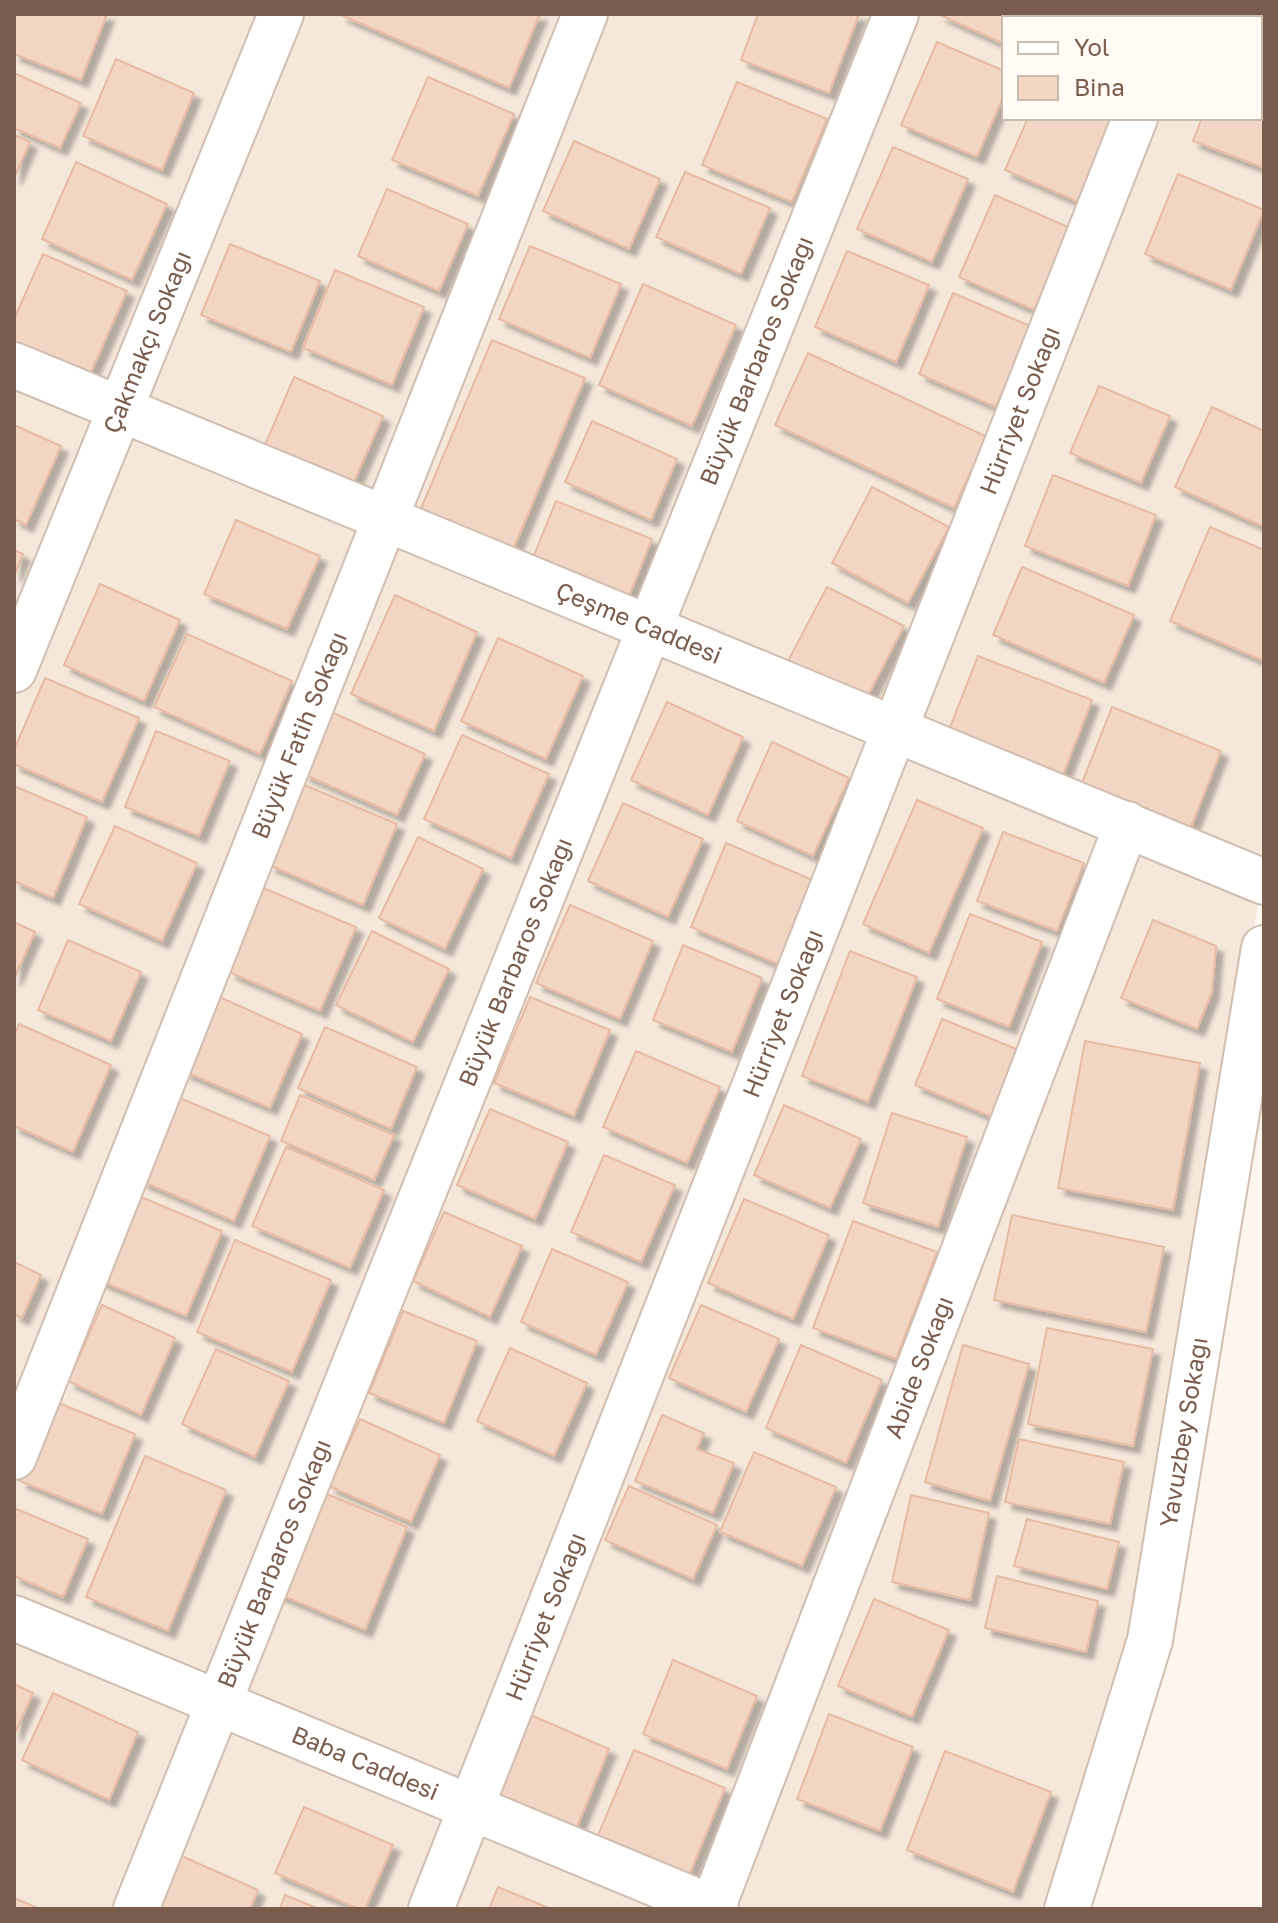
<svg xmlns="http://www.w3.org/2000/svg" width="1278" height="1923" font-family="'Golos Text',sans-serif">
<defs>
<filter id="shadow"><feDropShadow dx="7" dy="7" stdDeviation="2" flood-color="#0004"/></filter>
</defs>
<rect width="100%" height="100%" fill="#fdf6ec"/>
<path fill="#f5e8da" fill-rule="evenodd" d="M 14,14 L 1264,14 L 1264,869 L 1135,1614 L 1051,1909 L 14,1909 ZM 1004,18 L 1260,18 L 1260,118 L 1004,118 Z"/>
<path fill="#f3d5c3" stroke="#e6bba3" stroke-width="2" filter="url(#shadow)" d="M 14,14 L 107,14 L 81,80 L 14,54 Z
M 339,14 L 540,14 L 509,88 Z
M 758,14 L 859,14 L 829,93 L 741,60 Z
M 938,14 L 1033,14 L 1032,18 L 1004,18 L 1004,44 Z
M 1070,14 L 1114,14 L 1124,18 L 1068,18 Z
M 1243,14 L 1264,14 L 1264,66 L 1260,65 L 1260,18 L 1241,18 Z
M 937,42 L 1004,71 L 1004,95 L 977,157 L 901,125 Z
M 116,59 L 194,93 L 162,170 L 83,136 Z
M 14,73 L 81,103 L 60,148 L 14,128 Z
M 428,77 L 514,114 L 478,196 L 392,160 Z
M 737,82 L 827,119 L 792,202 L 702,165 Z
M 1260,94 L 1264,95 L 1264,168 L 1193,141 L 1202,118 L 1260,118 Z
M 1028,118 L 1110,118 L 1116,121 L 1081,203 L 1005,170 Z
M 14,135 L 30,142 L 14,178 Z
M 574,141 L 660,179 L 629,249 L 543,211 Z
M 893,147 L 968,179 L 932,262 L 857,229 Z
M 76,162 L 167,204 L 132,280 L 42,239 Z
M 685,172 L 770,208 L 741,274 L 656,237 Z
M 1178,174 L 1264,210 L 1231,290 L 1145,254 Z
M 387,189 L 468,224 L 439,291 L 358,256 Z
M 995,195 L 1070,228 L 1034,310 L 959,277 Z
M 230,244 L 320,281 L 291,352 L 201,315 Z
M 530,246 L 621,284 L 590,358 L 499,319 Z
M 847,251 L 929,285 L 896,362 L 815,327 Z
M 43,254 L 127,291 L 87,381 L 14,348 L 14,319 Z
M 335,270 L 424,307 L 392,385 L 303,348 Z
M 643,284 L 736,325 L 692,426 L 599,385 Z
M 953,293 L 1030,326 L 996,407 L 919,374 Z
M 492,340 L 585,378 L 513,550 L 420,511 Z
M 808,353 L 987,437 L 954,508 L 775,425 Z
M 294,377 L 383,416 L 353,484 L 265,445 Z
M 1099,386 L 1170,416 L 1141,483 L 1070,453 Z
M 1212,407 L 1264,431 L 1264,527 L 1175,487 Z
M 592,421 L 677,459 L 651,520 L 565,482 Z
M 14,425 L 61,446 L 26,525 L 14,519 Z
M 1053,475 L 1156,515 L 1128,586 L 1025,546 Z
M 872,487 L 949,527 L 908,603 L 832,563 Z
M 556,501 L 652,539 L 625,606 L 529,568 Z
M 236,520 L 320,556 L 287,629 L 204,594 Z
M 1210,527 L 1264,550 L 1264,661 L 1170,621 Z
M 14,550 L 23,554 L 14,576 Z
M 1022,567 L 1134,615 L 1104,683 L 993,635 Z
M 100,584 L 180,620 L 144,701 L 64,665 Z
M 827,587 L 904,626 L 864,703 L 787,663 Z
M 395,595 L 477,632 L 434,731 L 351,694 Z
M 187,634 L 292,681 L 260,754 L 154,707 Z
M 498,638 L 583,676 L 546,759 L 461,721 Z
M 978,656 L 1092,700 L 1063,775 L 949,730 Z
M 45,678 L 139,718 L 102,802 L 14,764 L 14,750 Z
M 667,702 L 743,737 L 708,815 L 631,780 Z
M 1112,707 L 1221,751 L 1187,837 L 1078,793 Z
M 331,712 L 425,754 L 397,815 L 303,774 Z
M 156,731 L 230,761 L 199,836 L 125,807 Z
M 462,735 L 549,774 L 511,858 L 424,819 Z
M 772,742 L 849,778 L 813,856 L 737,821 Z
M 302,784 L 397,824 L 363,905 L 269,865 Z
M 14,786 L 87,817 L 53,898 L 14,881 Z
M 917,800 L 983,828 L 929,953 L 863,924 Z
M 623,803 L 703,839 L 668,917 L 588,881 Z
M 115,826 L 197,863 L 162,941 L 79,904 Z
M 1003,832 L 1084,863 L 1057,931 L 977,901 Z
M 418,837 L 483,869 L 445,949 L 379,918 Z
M 726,843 L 815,881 L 780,965 L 691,927 Z
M 263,888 L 356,927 L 320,1011 L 229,972 Z
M 570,905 L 653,941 L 620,1019 L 536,983 Z
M 970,914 L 1042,942 L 1009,1027 L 937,999 Z
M 1153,920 L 1216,946 L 1212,992 L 1197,1029 L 1121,998 Z
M 14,922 L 35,932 L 14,979 Z
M 372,931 L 449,969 L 413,1042 L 336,1005 Z
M 68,940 L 141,972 L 111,1041 L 38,1010 Z
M 683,945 L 762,978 L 732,1052 L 653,1020 Z
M 850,951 L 917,977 L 868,1102 L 802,1076 Z
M 217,996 L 302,1034 L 270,1108 L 183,1071 Z
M 530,997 L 610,1030 L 574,1116 L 494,1083 Z
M 942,1019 L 1024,1052 L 997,1119 L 915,1085 Z
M 19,1024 L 111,1065 L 73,1152 L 14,1126 L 14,1036 Z
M 325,1027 L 417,1067 L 391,1129 L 298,1088 Z
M 1085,1041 L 1200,1063 L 1173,1210 L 1058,1188 Z
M 636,1051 L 720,1087 L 687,1163 L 603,1127 Z
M 300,1095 L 394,1135 L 374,1180 L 281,1141 Z
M 177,1097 L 270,1136 L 234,1221 L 141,1181 Z
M 784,1105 L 861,1139 L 830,1208 L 754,1175 Z
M 490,1109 L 568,1142 L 535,1219 L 457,1185 Z
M 892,1113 L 967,1137 L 938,1227 L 863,1203 Z
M 286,1147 L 384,1190 L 350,1268 L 252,1226 Z
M 604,1155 L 675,1185 L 641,1262 L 571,1232 Z
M 134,1194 L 222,1231 L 186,1316 L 98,1280 Z
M 744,1199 L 829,1235 L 793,1319 L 708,1283 Z
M 444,1212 L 522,1246 L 490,1317 L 413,1281 Z
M 1012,1215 L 1164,1247 L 1146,1332 L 994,1300 Z
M 853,1221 L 937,1252 L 896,1359 L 813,1328 Z
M 235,1240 L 331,1280 L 292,1372 L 197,1332 Z
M 552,1249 L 628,1282 L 596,1355 L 521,1322 Z
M 14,1262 L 41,1275 L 22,1318 L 14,1314 Z
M 102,1305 L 175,1338 L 141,1415 L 68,1381 Z
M 701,1305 L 779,1339 L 746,1412 L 669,1378 Z
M 403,1311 L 477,1341 L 444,1423 L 369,1393 Z
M 1047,1328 L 1153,1349 L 1133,1446 L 1028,1424 Z
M 801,1345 L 882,1380 L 846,1463 L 766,1428 Z
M 963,1345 L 1029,1364 L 990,1501 L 925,1482 Z
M 510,1348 L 587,1383 L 554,1456 L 477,1421 Z
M 216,1349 L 289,1381 L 255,1457 L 182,1424 Z
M 54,1401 L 135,1434 L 102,1514 L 20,1481 Z
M 662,1415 L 704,1433 L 697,1449 L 734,1463 L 713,1513 L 635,1481 Z
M 360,1419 L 440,1455 L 411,1522 L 329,1486 Z
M 1019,1439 L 1124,1462 L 1110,1524 L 1005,1502 Z
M 754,1452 L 836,1487 L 802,1566 L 720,1532 Z
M 145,1456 L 226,1490 L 168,1631 L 86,1597 Z
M 629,1486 L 717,1525 L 693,1579 L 605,1540 Z
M 317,1490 L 407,1527 L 365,1630 L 276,1593 Z
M 911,1495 L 989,1513 L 970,1600 L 892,1582 Z
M 14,1508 L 88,1539 L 63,1597 L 14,1576 Z
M 1027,1519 L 1119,1542 L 1107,1589 L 1014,1566 Z
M 997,1576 L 1098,1601 L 1086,1652 L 985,1628 Z
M 874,1599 L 949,1630 L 912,1717 L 838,1686 Z
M 673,1660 L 757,1696 L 727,1769 L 643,1734 Z
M 14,1684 L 33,1693 L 14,1735 Z
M 53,1693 L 138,1732 L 109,1800 L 22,1760 Z
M 829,1714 L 913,1747 L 880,1831 L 797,1799 Z
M 531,1715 L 609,1749 L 577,1827 L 498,1795 Z
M 634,1750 L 725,1788 L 688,1878 L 596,1840 Z
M 945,1751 L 1051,1792 L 1013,1892 L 907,1850 Z
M 304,1807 L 393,1845 L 365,1909 L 359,1909 L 275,1873 Z
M 175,1853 L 258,1890 L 250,1909 L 150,1909 Z
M 498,1887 L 551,1909 L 489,1909 Z
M 285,1895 L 319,1909 L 280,1909 Z
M 14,1898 L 40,1909 L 14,1909 Z"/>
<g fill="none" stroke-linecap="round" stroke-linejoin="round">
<defs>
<g id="minor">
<path d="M 1174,18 L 1175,14"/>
<path id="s1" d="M 14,365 L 1264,882"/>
<path id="s2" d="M 14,670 L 281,14"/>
<path id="s3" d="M 14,1457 L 585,14"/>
<path id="s4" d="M 14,1618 L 716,1909"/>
<path id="s5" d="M 136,1909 L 896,14"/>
<path id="s6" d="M 431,1909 L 1135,118"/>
<path id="s7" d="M 712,1909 L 1127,824"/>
<path id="s8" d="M 1067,1909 L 1150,1640 L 1264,948"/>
</g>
</defs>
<use href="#minor" stroke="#d1beb0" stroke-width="48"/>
<use href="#minor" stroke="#fff" stroke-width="44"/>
</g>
<g text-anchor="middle" stroke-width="8" stroke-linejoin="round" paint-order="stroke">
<g font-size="24" fill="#7a5c4d" stroke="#fffaf3">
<text dy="8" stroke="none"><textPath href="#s2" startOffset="354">Çakmakçı Sokağı</textPath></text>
<text dy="8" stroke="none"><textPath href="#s5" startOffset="1668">Büyük Barbaros Sokağı</textPath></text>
<text dy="8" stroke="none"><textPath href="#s6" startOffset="1610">Hürriyet Sokağı</textPath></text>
<text dy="8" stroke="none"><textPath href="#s1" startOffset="676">Çeşme Caddesi</textPath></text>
<text dy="8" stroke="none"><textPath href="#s3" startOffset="776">Büyük Fatih Sokağı</textPath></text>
<text dy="8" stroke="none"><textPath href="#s5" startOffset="1020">Büyük Barbaros Sokağı</textPath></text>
<text dy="8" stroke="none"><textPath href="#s6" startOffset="962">Hürriyet Sokağı</textPath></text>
<text dy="8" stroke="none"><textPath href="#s7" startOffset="580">Abide Sokağı</textPath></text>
<text dy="8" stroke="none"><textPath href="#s8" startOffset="492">Yavuzbey Sokağı</textPath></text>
<text dy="8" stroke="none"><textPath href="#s5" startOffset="372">Büyük Barbaros Sokağı</textPath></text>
<text dy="8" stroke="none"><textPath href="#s6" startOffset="314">Hürriyet Sokağı</textPath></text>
<text dy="8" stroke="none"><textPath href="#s4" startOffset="380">Baba Caddesi</textPath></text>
</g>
</g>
<rect width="1278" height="1923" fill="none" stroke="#7a5c4d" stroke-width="32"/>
<rect x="1002" y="16" width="260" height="104" fill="#fffaf3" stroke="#cabbb1" stroke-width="2"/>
<rect x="1018" y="42" width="40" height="12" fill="#ffffff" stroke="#cabbb1" stroke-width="2"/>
<text x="1074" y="56" font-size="24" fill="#7a5c4d">Yol</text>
<rect x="1018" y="76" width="40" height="24" fill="#f3d5c3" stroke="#cabbb1" stroke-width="2"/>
<text x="1074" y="96" font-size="24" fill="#7a5c4d">Bina</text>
</svg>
